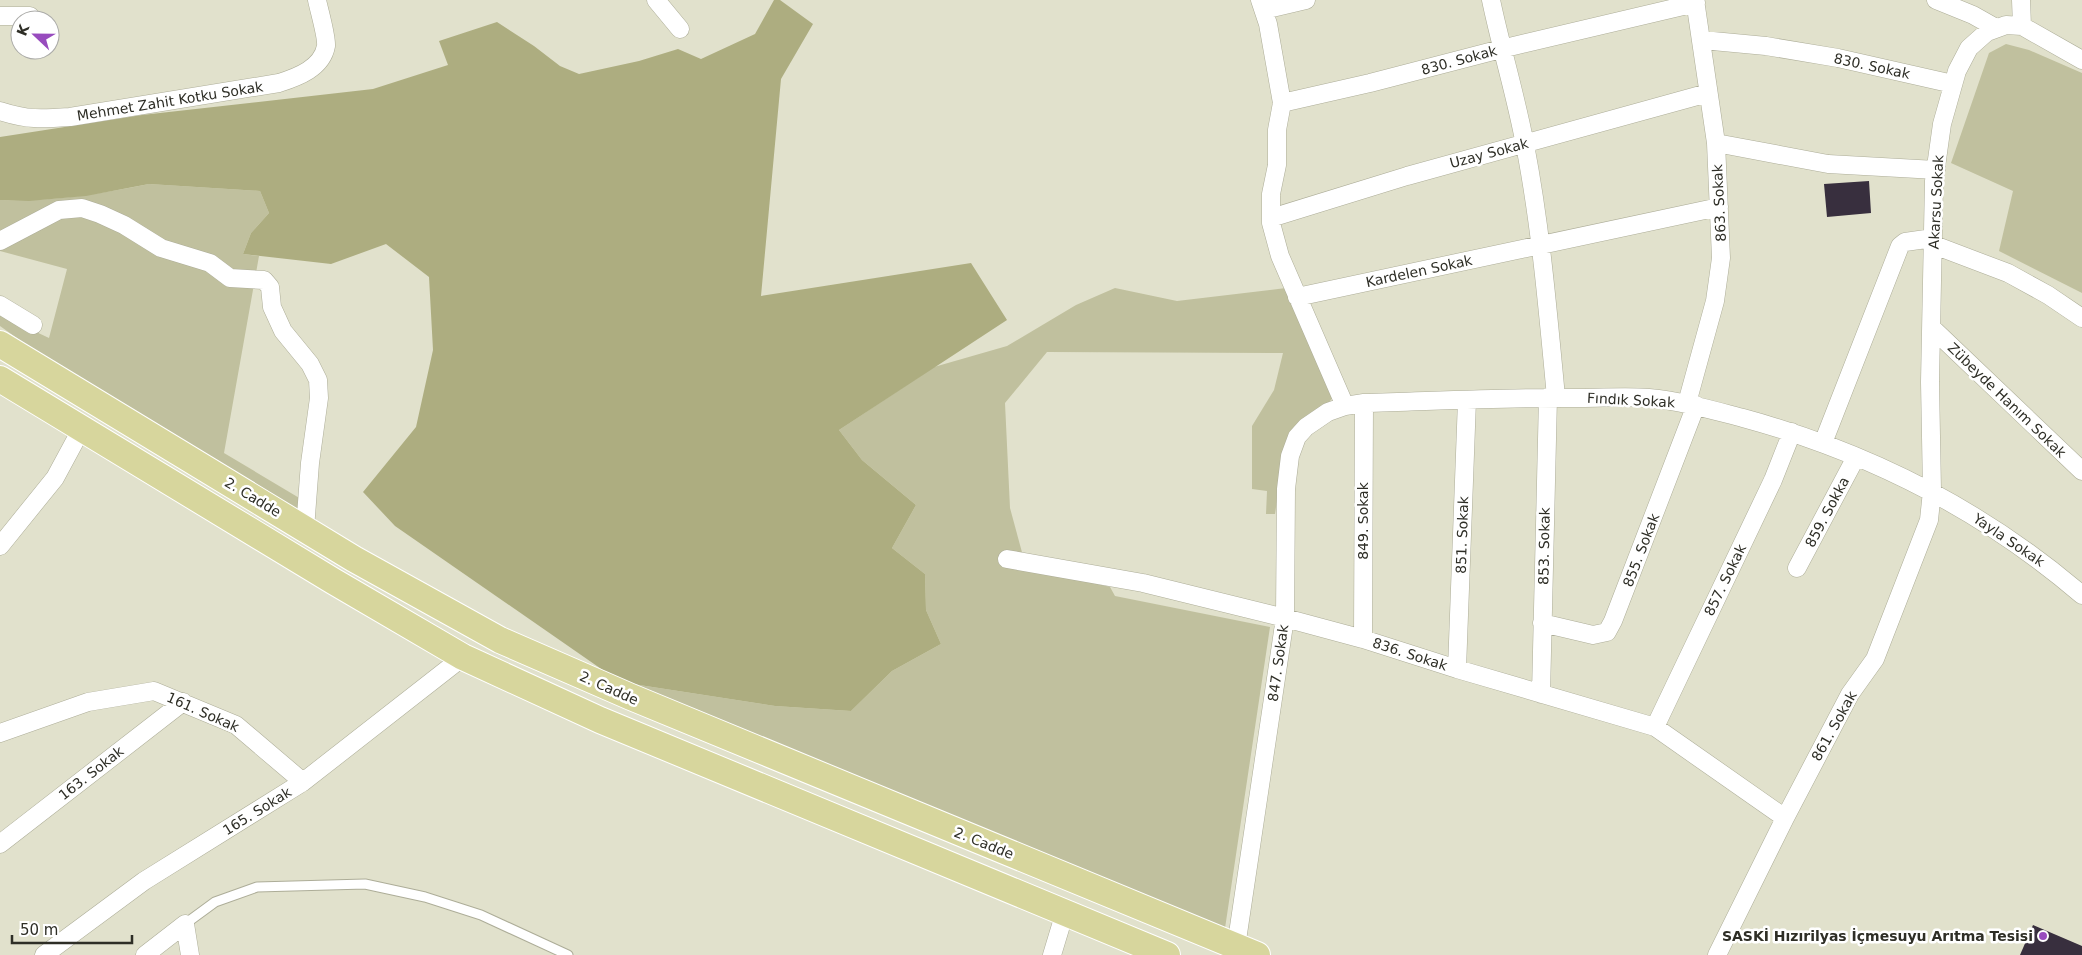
<svg xmlns="http://www.w3.org/2000/svg" width="2082" height="955" font-family="'DejaVu Sans',sans-serif">
<rect width="100%" height="100%" fill="#e1e1cc"/>
<path fill="#c0c09e" d="M 2006,44 L 2029,50 L 2082,73 L 2082,293 L 1999,251 L 2013,191 L 1951,163 L 1989,53 Z
M 149,184 L 260,191 L 269,213 L 251,233 L 243,254 L 259,256 L 224,453 L 301,499 L 298,511 L 49,361 L 0,326 L 0,315 L 49,338 L 67,269 L 0,251 L 0,243 L 84,205 L 0,232 L 0,200 C 51,202 100,194 149,184 Z
M 1115,288 L 1177,301 L 1286,288 L 1334,396 L 1283,460 L 1275,514 L 1266,514 L 1267,491 L 1252,489 L 1252,426 L 1274,390 L 1283,353 L 1047,352 L 1005,403 L 1010,508 L 1026,567 L 1110,587 L 1115,596 L 1270,627 L 1224,935 L 620,682 L 775,706 L 851,711 L 892,671 L 941,644 L 926,610 L 925,574 L 892,548 L 916,505 L 862,460 L 839,430 L 934,367 L 1007,346 L 1076,305 Z"/>
<path fill="#adad80" d="M 774,0 L 780,0 L 813,24 L 781,79 L 761,296 L 971,263 L 1007,320 L 839,430 L 862,460 L 916,505 L 892,548 L 925,574 L 926,610 L 941,644 L 892,671 L 851,711 L 775,706 L 620,682 L 395,526 L 363,492 L 416,427 L 433,350 L 429,277 L 386,244 L 331,264 L 243,254 L 251,233 L 269,213 L 260,191 L 149,184 L 86,196 L 29,201 L 0,200 L 0,137 L 142,115 L 373,89 L 448,65 L 439,41 L 497,22 L 534,46 L 560,66 L 579,74 L 639,61 L 678,49 L 701,59 L 755,34 Z"/>
<path fill="#382f3e" d="M 1869,181 L 1871,213 L 1827,217 L 1824,184 Z
M 2033,925 L 2082,946 L 2082,955 L 2020,955 Z"/>
<g fill="none" stroke-linecap="round" stroke-linejoin="round">
<defs>
<path id="service" d="M 185,924 L 215,902 L 257,887 L 365,884 L 425,897 L 481,915 L 568,955"/>
<path id="minor" d="M 656,0 L 680,29
M 1260,0 L 1268,24 L 1282,103
M 1491,0 C 1501,48 1516,96 1525,145 C 1541,228 1548,313 1556,397
M 1936,0 L 1973,15 L 1996,28
M 2021,0 L 2022,26
M 1264,10 L 1306,0
M 0,16 L 30,16
M 1702,40 L 1766,46 L 1838,58 L 1953,84
M 0,111 C 28,120 41,119 70,117 L 279,83 C 298,77 322,68 326,46 C 327,37 319,10 317,0
M 1716,143 L 1828,164 L 1936,170
M 1271,218 L 1407,176 L 1708,93
M 0,241 L 59,210 L 82,208 L 100,214 L 124,225 L 161,248 L 210,263 L 230,278 L 264,280 L 270,287 L 272,307 L 283,331 L 310,364 L 318,380 L 319,398 L 310,463 L 305,529
M 1934,245 L 2008,273 L 2048,295 L 2082,318
M 1297,297 L 1719,207
M 0,305 L 33,325
M 1932,328 L 2082,471
M 1687,403 L 1715,301 L 1721,258 L 1716,143 L 1695,0
M 1345,406 L 1280,256 L 1271,223 L 1271,194 L 1277,165 L 1277,130 L 1282,103 L 1370,83 L 1501,49 L 1696,3
M 1823,443 L 1900,246 L 1905,242 L 1933,238
M 0,546 L 55,478 L 82,428
M 1007,559 L 1143,583 L 1285,618 L 1363,639 L 1457,669 L 1655,727 L 1785,818
M 1797,568 L 1856,457
M 1542,623 L 1593,635 L 1607,632 L 1613,621 L 1696,405
M 1363,639 L 1364,403
M 1457,669 L 1467,400
M 1541,694 L 1548,397
M 1655,727 L 1773,480 L 1792,432
M 0,733 L 88,702 L 154,691 L 236,725 L 303,782
M 0,844 L 183,702
M 1236,947 L 1285,618 L 1286,489 L 1290,456 L 1297,437 L 1306,427 L 1328,412 L 1345,406 L 1364,403 C 1436,401 1508,397 1580,398 C 1603,398 1626,396 1649,398 C 1681,401 1712,410 1743,418 C 1868,452 1984,511 2082,595
M 44,955 L 144,881 L 303,782 L 463,657
M 145,955 L 185,924 L 190,955
M 1052,955 L 1065,912
M 1717,955 L 1785,818 L 1850,694 L 1875,659 L 1929,520 L 1932,491 L 1930,382 L 1934,181 L 1942,124 L 1957,71 L 1969,48 L 1987,32 L 2006,25 L 2022,26 L 2082,60"/>
<path id="primary" d="M 0,344 L 354,559 L 500,640 L 631,697 L 1257,955
M 0,379 L 333,581 L 463,657 L 600,720 L 1167,955"/>
</defs>
<use href="#service" stroke="#adad98" stroke-width="11"/>
<use href="#minor" stroke="#adad98" stroke-width="19"/>
<use href="#primary" stroke="#fff" stroke-width="28"/>
<use href="#service" stroke="#fff" stroke-width="9"/>
<use href="#minor" stroke="#fff" stroke-width="18"/>
<use href="#primary" stroke="#d7d69d" stroke-width="26"/>
</g>
<circle fill="#984cbe" stroke="#fff" stroke-width="2" cx="2043" cy="936" r="5"/>
<g text-anchor="middle" stroke-width="5" stroke-linejoin="round" paint-order="stroke">
<g font-size="14" fill="#2e2e26" stroke="#fff">
<text transform="translate(1459 60) rotate(-15)" y="5">830. Sokak</text>
<text transform="translate(1872 66) rotate(12)" y="5">830. Sokak</text>
<text transform="translate(170 101) rotate(-9)" y="5">Mehmet Zahit Kotku Sokak</text>
<text transform="translate(1489 153) rotate(-15)" y="5">Uzay Sokak</text>
<text transform="translate(1936 202) rotate(-87)" y="5">Akarsu Sokak</text>
<text transform="translate(1719 203) rotate(-93)" y="5">863. Sokak</text>
<text transform="translate(1419 271) rotate(-12)" y="5">Kardelen Sokak</text>
<text transform="translate(1631 400) rotate(3)" y="5">Fındık Sokak</text>
<text transform="translate(2007 400) rotate(44)" y="5">Zübeyde Hanım Sokak</text>
<text transform="translate(253 497) rotate(31)" y="5">2. Cadde</text>
<text transform="translate(1827 512) rotate(-62)" y="5">859. Sokka</text>
<text transform="translate(1363 521) rotate(-90)" y="5">849. Sokak</text>
<text transform="translate(1462 535) rotate(-88)" y="5">851. Sokak</text>
<text transform="translate(2009 540) rotate(34)" y="5">Yayla Sokak</text>
<text transform="translate(1544 546) rotate(-89)" y="5">853. Sokak</text>
<text transform="translate(1641 550) rotate(-69)" y="5">855. Sokak</text>
<text transform="translate(1725 580) rotate(-64)" y="5">857. Sokak</text>
<text transform="translate(1410 654) rotate(18)" y="5">836. Sokak</text>
<text transform="translate(1278 663) rotate(-82)" y="5">847. Sokak</text>
<text transform="translate(609 688) rotate(24)" y="5">2. Cadde</text>
<text transform="translate(203 712) rotate(24)" y="5">161. Sokak</text>
<text transform="translate(1834 726) rotate(-61)" y="5">861. Sokak</text>
<text transform="translate(91 773) rotate(-38)" y="5">163. Sokak</text>
<text transform="translate(257 811) rotate(-32)" y="5">165. Sokak</text>
<text transform="translate(984 843) rotate(22)" y="5">2. Cadde</text>
</g>
<g font-size="14" font-weight="bold" fill="#2e2e26" stroke="#fff" text-anchor="end">
<text x="2033" y="941">SASKİ Hızırilyas İçmesuyu Arıtma Tesisi</text>
</g>
</g>
<g transform="translate(35 35) rotate(292)"><circle r="24" fill="#ffffff" stroke="#ababa8"/>
<path d="M0-4L9 19L0 12L-9 19Z" fill="#984cbe"/>
<text y="-8" font-size="14" font-weight="bold" text-anchor="middle" fill="#2e2e26">K</text>
</g>
<path d="M12 935v8h120v-8" fill="none" stroke="#2e2e26" stroke-width="2.5"/>
<text x="20" y="935" font-size="15" fill="#2e2e26" stroke="#ffffff" stroke-width="4" paint-order="stroke">50 m</text>
</svg>
